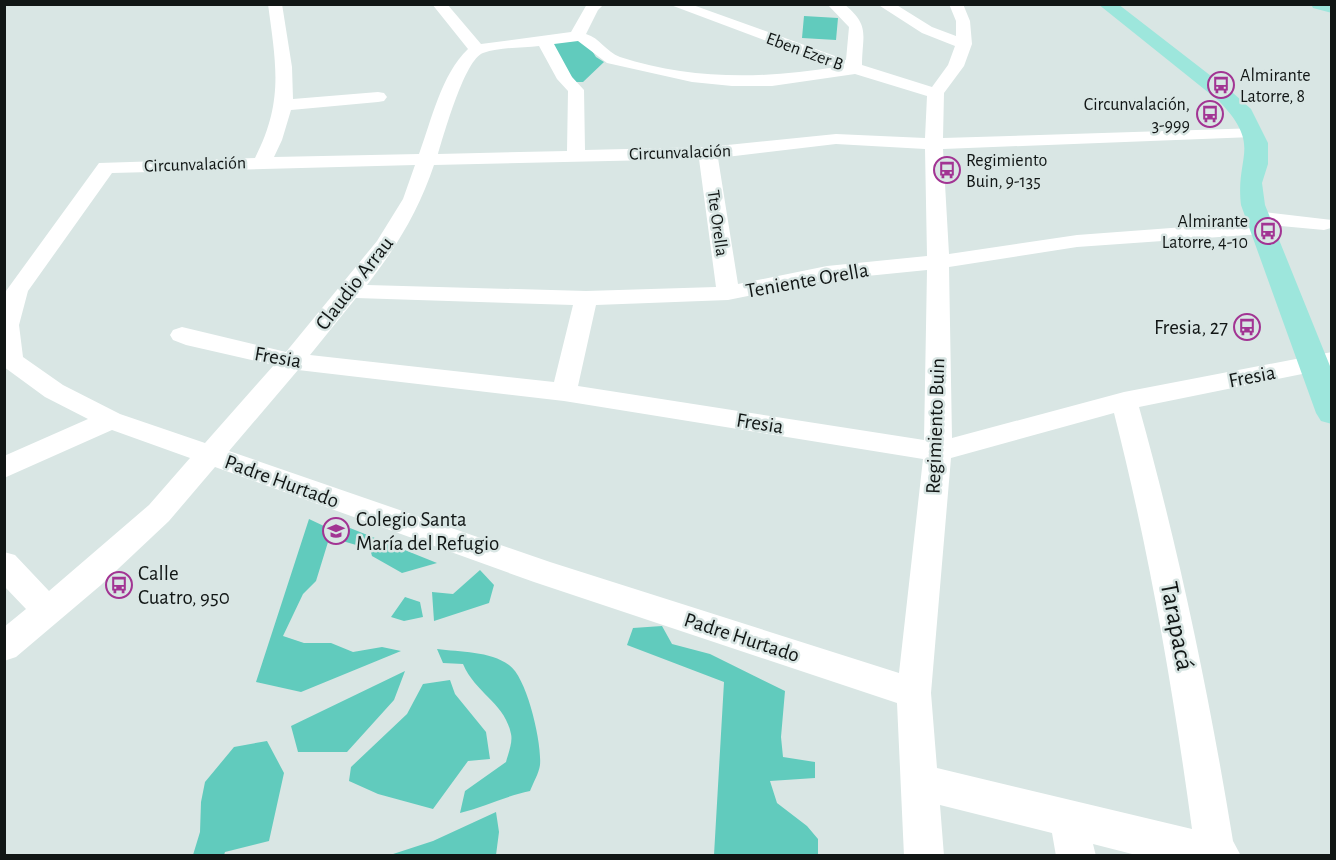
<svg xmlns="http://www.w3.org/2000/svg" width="1336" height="860" font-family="'Alegreya Sans',sans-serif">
<rect width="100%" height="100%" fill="#d9e6e4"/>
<path fill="#61cbbd" d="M 804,16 L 838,18 L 836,40 L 802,38 Z
M 585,40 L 596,57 L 604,62 L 583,82 L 575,82 L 549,43 Z
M 309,519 L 326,527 L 328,542 L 316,581 L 303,594 L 283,636 L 304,643 L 331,643 L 353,652 L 382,647 L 401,651 L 301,692 L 256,682 Z
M 350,528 L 437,563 L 402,573 L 372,556 L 370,549 L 339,540 Z
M 480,570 L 494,585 L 489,603 L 434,621 L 432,592 L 453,594 Z
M 405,597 L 420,602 L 423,617 L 404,621 L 391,617 Z
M 662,626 L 672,644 L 710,654 L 785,691 L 781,737 L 783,757 L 815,762 L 815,778 L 770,781 L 777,803 L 807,826 L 818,839 L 818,855 L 714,855 L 724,682 L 627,645 L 633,628 Z
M 437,649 C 460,652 490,651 509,665 C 527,677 542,743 540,765 C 539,773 533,783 530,791 C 506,796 484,807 460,813 L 465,791 L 506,762 C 508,754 513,742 511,734 C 505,703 476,694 463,664 L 443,663 Z
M 405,671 L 394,700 L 347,752 L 298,752 L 291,726 Z
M 450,680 L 455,694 L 486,732 L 490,759 L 468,761 L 433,809 L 378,794 L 349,781 L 351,767 L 407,714 L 423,684 Z
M 267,741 L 284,773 L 269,841 L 225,852 L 224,855 L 193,855 L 200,832 L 201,802 L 205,782 L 234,747 Z
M 496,812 L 499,832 L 496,855 L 390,855 L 433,841 Z"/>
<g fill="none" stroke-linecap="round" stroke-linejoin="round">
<path fill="#fff" fill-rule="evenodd" d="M 268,4 L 282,4 L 292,67 L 293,99 L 378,92 L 384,93 L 387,97 L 384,101 L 378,102 L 291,110 L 282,140 L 274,157 L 419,154 C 432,119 441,75 468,49 L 432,4 L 447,4 L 481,44 L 571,32 L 587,4 L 604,4 L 598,10 L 586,34 C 600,38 606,52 620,57 C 690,80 764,79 836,67 L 668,4 L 690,4 L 846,60 L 849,27 L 827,4 L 844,4 C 871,26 862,35 862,65 L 932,87 L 948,65 L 955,46 L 922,33 L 877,4 L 895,4 L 932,27 L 956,36 L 956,21 L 949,4 L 963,4 L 970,21 L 972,44 L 964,66 L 944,93 L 943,138 L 1259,128 L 1262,132 L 1259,136 L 1253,137 L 943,149 L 949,254 L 1077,235 L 1252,222 L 1246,217 L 1249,213 L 1256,211 L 1332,220 L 1331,228 L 1324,230 L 1270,225 L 1272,228 L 1269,232 L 1262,234 L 1077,247 L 949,267 L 952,438 L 1124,392 L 1332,352 L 1332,368 L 1139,407 C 1179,550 1209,694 1233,841 L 1241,856 L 1140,856 L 1093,844 L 1096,856 L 1056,856 L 1052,833 L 940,805 L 944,856 L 904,856 L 897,703 L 534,582 L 215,467 L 169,521 L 101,585 L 16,657 L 4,661 L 4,627 L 26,609 L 4,586 L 4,552 L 15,555 L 49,591 L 149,505 L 190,458 L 112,430 L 4,478 L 4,456 L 88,419 L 45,397 L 4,367 L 6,291 L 99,163 L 255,158 C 284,101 276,65 268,4 ZM 578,41 L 607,63 L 692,82 L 732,86 L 772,86 L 855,74 L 927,96 L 925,138 L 836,134 L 708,147 L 585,150 L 584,90 L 572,77 L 554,44 ZM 539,46 L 557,79 L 568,91 L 567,151 L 438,154 C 444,134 465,59 483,53 C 500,47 522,48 539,46 ZM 836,144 L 925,149 L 927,256 L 827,266 L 738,284 L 718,158 ZM 699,159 L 716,287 L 586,291 L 367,285 C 396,248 419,210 434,165 ZM 415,165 L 403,199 L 377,241 L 286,352 L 182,327 L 173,330 L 170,335 L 173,340 L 186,345 L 274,365 L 205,443 L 120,414 L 63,385 L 23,357 L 19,325 L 28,291 L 112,173 ZM 927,270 L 924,440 L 578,386 L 596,305 L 728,300 L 827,280 ZM 356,298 L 573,305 L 554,382 L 310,355 ZM 298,370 L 564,401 L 923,459 L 899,673 L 550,562 L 229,451 ZM 1114,413 C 1149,550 1173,689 1192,829 L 937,768 L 931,693 L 951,458 Z"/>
<path fill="#9de6dc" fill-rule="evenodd" d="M 1098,4 L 1118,4 L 1233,93 L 1251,109 L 1268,143 L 1268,164 L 1262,183 L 1265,205 L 1332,371 L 1332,424 L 1321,421 L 1316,413 L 1241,205 C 1235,155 1263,147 1219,101 Z
M 1311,4 L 1332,4 L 1332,13 L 1313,8 Z"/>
</g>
<defs>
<symbol id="bus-ring" viewBox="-11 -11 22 22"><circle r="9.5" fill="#d9e6e4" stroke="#a23493" stroke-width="1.5"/><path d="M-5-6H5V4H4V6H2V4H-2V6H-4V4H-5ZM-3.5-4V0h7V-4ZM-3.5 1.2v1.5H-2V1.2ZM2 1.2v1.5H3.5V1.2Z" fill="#a23493"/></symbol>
<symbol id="school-ring" viewBox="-11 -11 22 22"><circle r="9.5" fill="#d9e6e4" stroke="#a23493" stroke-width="1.5"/><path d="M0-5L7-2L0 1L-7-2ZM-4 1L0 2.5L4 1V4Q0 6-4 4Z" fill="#a23493"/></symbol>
</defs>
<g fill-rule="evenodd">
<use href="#bus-ring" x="1206" y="70" width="30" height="30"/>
<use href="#bus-ring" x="1195" y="99" width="30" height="30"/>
<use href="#bus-ring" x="932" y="155" width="30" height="30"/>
<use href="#bus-ring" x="1253" y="216" width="30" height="30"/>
<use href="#bus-ring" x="1232" y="312" width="30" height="30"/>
<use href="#school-ring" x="321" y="516" width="30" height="30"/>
<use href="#bus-ring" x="104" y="570" width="30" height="30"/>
</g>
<g text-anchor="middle" stroke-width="5" stroke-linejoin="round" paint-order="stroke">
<g font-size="18" fill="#111615" stroke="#d9e6e4">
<text transform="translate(805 51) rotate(20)" y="6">Eben Ezer B</text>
<text transform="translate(680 152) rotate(-2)" y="6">Circunvalación</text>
<text transform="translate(195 164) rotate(-2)" y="6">Circunvalación</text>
<text transform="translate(718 223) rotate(82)" y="6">Tte Orella</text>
</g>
<g font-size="18" fill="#111615" stroke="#d9e6e4" text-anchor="start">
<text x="1240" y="81">Almirante<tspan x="1240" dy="21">Latorre, 8</tspan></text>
<text x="1190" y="110" text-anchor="end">Circunvalación,<tspan x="1190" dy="21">3-999</tspan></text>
<text x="966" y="166">Regimiento<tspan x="966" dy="21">Buin, 9-135</tspan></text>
<text x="1248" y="227" text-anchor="end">Almirante<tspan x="1248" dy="21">Latorre, 4-10</tspan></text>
</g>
<g font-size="21" fill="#111615" stroke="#d9e6e4">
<text transform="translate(807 280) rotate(-10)" y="7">Teniente Orella</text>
<text transform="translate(354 283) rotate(-52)" y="7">Claudio Arrau</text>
<text transform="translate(278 357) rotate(10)" y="7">Fresia</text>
<text transform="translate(1252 376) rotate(-11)" y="7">Fresia</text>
<text transform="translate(760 423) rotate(9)" y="7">Fresia</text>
<text transform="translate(935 426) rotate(-88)" y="7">Regimiento Buin</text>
<text transform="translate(282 481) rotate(20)" y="7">Padre Hurtado</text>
<text transform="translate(742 637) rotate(18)" y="7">Padre Hurtado</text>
</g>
<g font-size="21" fill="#111615" stroke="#d9e6e4" text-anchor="start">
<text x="1228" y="334" text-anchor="end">Fresia, 27</text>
<text x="356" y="526">Colegio Santa<tspan x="356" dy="24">María del Refugio</tspan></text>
<text x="138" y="580">Calle<tspan x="138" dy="24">Cuatro, 950</tspan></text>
</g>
<g font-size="26" fill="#111615" stroke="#d9e6e4">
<text transform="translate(1178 626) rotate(79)" y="9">Tarapacá</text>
</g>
</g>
<rect width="1336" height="860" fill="none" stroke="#111615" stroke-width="12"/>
</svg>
